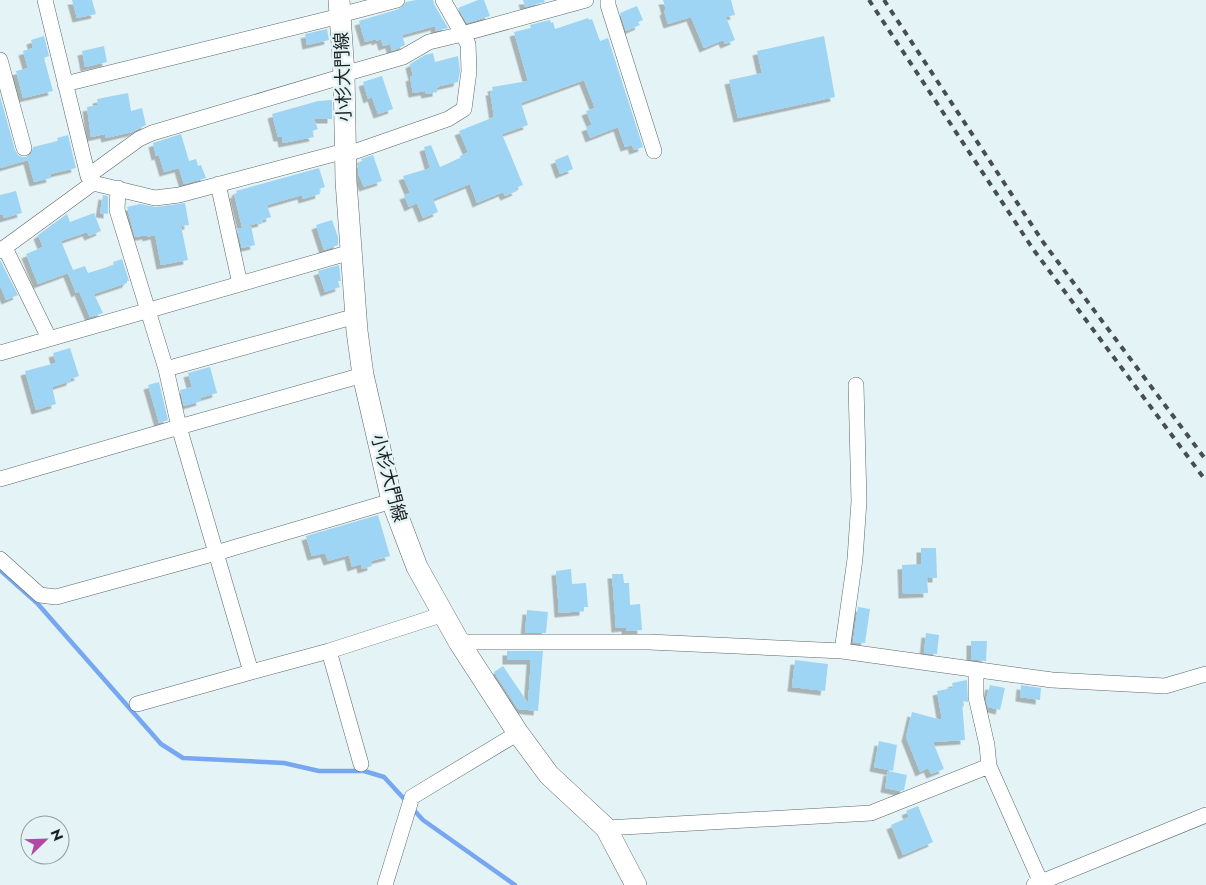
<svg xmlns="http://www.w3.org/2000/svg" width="1206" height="885" font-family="Jost,'Noto Sans JP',sans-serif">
<defs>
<filter id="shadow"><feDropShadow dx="-4.5" dy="4.5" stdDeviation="0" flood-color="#0004"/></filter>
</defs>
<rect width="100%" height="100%" fill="#e4f3f6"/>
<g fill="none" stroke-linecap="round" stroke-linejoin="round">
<path stroke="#76a7f0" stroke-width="4.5" d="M 0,570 L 37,603 L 161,744 L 183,758 L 284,763 L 319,771 L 364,771 L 384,777 L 407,802
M 412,808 L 423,820 L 515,885"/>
</g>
<path fill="#9ed5f4" filter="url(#shadow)" d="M 72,0 L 92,0 L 96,14 L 77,18 Z
M 416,0 L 433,0 L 435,6 L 448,28 L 436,31 L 435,26 L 402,35 L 405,45 L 392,51 L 390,44 L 383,46 L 381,39 L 376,41 L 376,39 L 365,42 L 359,21 L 399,9 L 406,2 Z
M 478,0 L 484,0 L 490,16 L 467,23 L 458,8 Z
M 523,0 L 544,0 L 545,2 L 525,7 Z
M 663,0 L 731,0 L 735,15 L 726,17 L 735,40 L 725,44 L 723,40 L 704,48 L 691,17 L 668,24 L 664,11 L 666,10 Z
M 637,6 L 643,20 L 638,22 L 640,25 L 626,31 L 620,13 Z
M 588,18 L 589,20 L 592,19 L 600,41 L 608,38 L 643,147 L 634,150 L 632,145 L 625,147 L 618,127 L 590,138 L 586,127 L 592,125 L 586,111 L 595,108 L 584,80 L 521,103 L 528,125 L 502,134 L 523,185 L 515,188 L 517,191 L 505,196 L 503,192 L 477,203 L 470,184 L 433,199 L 438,212 L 423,218 L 417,203 L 409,207 L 404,195 L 410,193 L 403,176 L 430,168 L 424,147 L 431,145 L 440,167 L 460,158 L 460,156 L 468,152 L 459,131 L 494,117 L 490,91 L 493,91 L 492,87 L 528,81 L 514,32 L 531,28 L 530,25 L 550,20 L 551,23 L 553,22 L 555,29 Z
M 327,29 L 329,40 L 307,45 L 305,34 Z
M 44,36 L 49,56 L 44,58 L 53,91 L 23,98 L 16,71 L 28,68 L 23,51 L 33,48 L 31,40 Z
M 824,36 L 835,97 L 738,118 L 729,80 L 762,73 L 757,51 Z
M 104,46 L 107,62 L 85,67 L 82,51 Z
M 433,53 L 435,62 L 458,56 L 460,71 L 458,82 L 440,86 L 437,88 L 437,92 L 426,94 L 425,91 L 413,93 L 410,77 L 413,76 L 410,64 L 425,55 Z
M 382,76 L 393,109 L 378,114 L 372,97 L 368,99 L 363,82 Z
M 128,93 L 131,111 L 142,108 L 146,125 L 132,132 L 106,138 L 105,134 L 91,137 L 87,107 L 98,105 L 97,99 Z
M 0,96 L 15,150 L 18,155 L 22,157 L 27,157 L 31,154 L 33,147 L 58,141 L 57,138 L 68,135 L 76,168 L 50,174 L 51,178 L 34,182 L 28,160 L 0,168 Z
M 332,100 L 332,119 L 314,119 L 318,129 L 312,131 L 314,137 L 283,143 L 282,137 L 278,137 L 272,114 L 318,101 Z
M 181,134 L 189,161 L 196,159 L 198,166 L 201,165 L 206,178 L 184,184 L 179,168 L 164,172 L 159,155 L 156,156 L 153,143 Z
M 373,155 L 382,181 L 364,187 L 358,173 L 358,164 L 363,163 L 361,159 Z
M 568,155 L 573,169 L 560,174 L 555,160 Z
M 319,168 L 325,187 L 319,189 L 320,194 L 303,199 L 302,195 L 267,205 L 271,217 L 262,220 L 263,222 L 242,227 L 234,194 L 237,193 L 236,191 Z
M 16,191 L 22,213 L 4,218 L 3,214 L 0,215 L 0,195 Z
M 103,195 L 108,196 L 108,214 L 100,213 Z
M 185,203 L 189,225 L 181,226 L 188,260 L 161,265 L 155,235 L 147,237 L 147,235 L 135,237 L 127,207 L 140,204 L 156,207 Z
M 94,213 L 101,231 L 89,236 L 87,232 L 61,241 L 73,270 L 85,266 L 88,273 L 114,265 L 113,262 L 122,259 L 129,281 L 127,281 L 127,283 L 94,294 L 103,313 L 90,317 L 79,291 L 76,293 L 68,273 L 38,284 L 26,254 L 43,247 L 38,235 L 67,214 L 70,222 Z
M 332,220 L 338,237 L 338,245 L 324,250 L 316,225 Z
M 251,226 L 255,245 L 242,248 L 237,229 Z
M 0,260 L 18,295 L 6,300 L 0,285 Z
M 339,265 L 341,281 L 338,281 L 340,287 L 325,292 L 318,271 Z
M 70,348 L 79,376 L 71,379 L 71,381 L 52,387 L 56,404 L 36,410 L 25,371 L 56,363 L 53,353 Z
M 210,367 L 217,393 L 200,398 L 201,401 L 184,406 L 180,390 L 192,387 L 188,373 Z
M 159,382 L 168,420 L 159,423 L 148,385 Z
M 378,515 L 390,556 L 371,561 L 372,566 L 362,569 L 361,564 L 352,567 L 349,555 L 328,561 L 325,553 L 312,556 L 306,536 Z
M 921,548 L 936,548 L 937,578 L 927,578 L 928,593 L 903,594 L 902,565 L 921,564 Z
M 571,569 L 572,584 L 586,583 L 588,607 L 584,607 L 584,611 L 559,613 L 556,571 Z
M 612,574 L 623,574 L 624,583 L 629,583 L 630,605 L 640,604 L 642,630 L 626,631 L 626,627 L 616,628 Z
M 858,607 L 870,609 L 865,643 L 853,642 Z
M 527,610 L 548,612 L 546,633 L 525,633 Z
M 926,633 L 939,635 L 937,654 L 924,653 Z
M 971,641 L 987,641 L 986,661 L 971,659 Z
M 507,651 L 543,651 L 538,711 L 518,709 L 494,672 L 503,666 L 528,703 L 531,660 L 507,660 Z
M 795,660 L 828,664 L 825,691 L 792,687 Z
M 967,680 L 968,702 L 962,701 L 965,740 L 933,742 L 944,769 L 931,774 L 928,768 L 920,772 L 906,737 L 912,712 L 942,720 L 937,691 L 953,688 L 952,683 Z
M 990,685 L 1005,688 L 1000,710 L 988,707 L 986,700 Z
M 1021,685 L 1041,688 L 1040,700 L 1020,697 Z
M 879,741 L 897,745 L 893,771 L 874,767 Z
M 888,771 L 907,775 L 904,790 L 900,791 L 885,788 Z
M 918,806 L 933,842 L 903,855 L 891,825 L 909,817 L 906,811 Z"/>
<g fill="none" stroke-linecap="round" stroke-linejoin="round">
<defs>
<path id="street" d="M 45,0 L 88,176 L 93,183 L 155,198 L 179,195 L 345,151
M 608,0 L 608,5 L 654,151
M 340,15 L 397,0
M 0,60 L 24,148
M 344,74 L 403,57 L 429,42 L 462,34 L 586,0
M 65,84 L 340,16
M 345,155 L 448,119 L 464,109 L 469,71 L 468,44 L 443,0
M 88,176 L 139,139 L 152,133 L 344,76
M 218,184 L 240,284
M 118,188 L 117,210 L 166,369 L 356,316
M 5,248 L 49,338
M 0,251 L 93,183
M 0,353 L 351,252
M 166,369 L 179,427 L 363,375
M 0,479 L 179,427 L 216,553 L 392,501
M 0,559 L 40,595 L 56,597 L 216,553 L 251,672 L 329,651 L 361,764
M 459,642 L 649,642 L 842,651 L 1052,680 L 1165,686 L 1206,674
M 329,651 L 444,614
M 842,651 L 855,559 L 859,501 L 856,385
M 976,670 L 976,697 L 987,745 L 989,766 L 1042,885
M 137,704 L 251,672
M 606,828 L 871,813 L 989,766
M 385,885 L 412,797 L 518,733
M 1034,885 L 1206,815"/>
<path id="secondary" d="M 339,0 L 344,74 L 346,181 L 357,331 L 363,375 L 392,501 L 417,567 L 459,642 L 518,733 L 549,775 L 606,828 L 636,885"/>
</defs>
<use href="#street" stroke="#5b686a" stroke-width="16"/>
<use href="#secondary" stroke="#5b686a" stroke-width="22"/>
<use href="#street" stroke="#fff" stroke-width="15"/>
<use href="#secondary" stroke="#fff" stroke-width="21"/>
<path stroke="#464e4f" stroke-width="4" stroke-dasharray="6 6" stroke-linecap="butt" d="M 869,0 L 1033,249 L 1206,481
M 884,0 L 1043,242 L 1206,460"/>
</g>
<g text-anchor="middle" stroke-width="5" stroke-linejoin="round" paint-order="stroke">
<g font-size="18" fill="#191f1f" stroke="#e4f3f6">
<text transform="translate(343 77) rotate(-92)" y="6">小杉大門線</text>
<text transform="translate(389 478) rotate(75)" y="6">小杉大門線</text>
</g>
</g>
<g transform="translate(45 840) rotate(67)"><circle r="24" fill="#e4f3f6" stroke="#939ea0"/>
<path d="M0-4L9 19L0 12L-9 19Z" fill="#b448a7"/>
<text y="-8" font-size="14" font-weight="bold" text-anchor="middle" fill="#191f1f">N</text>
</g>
</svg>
